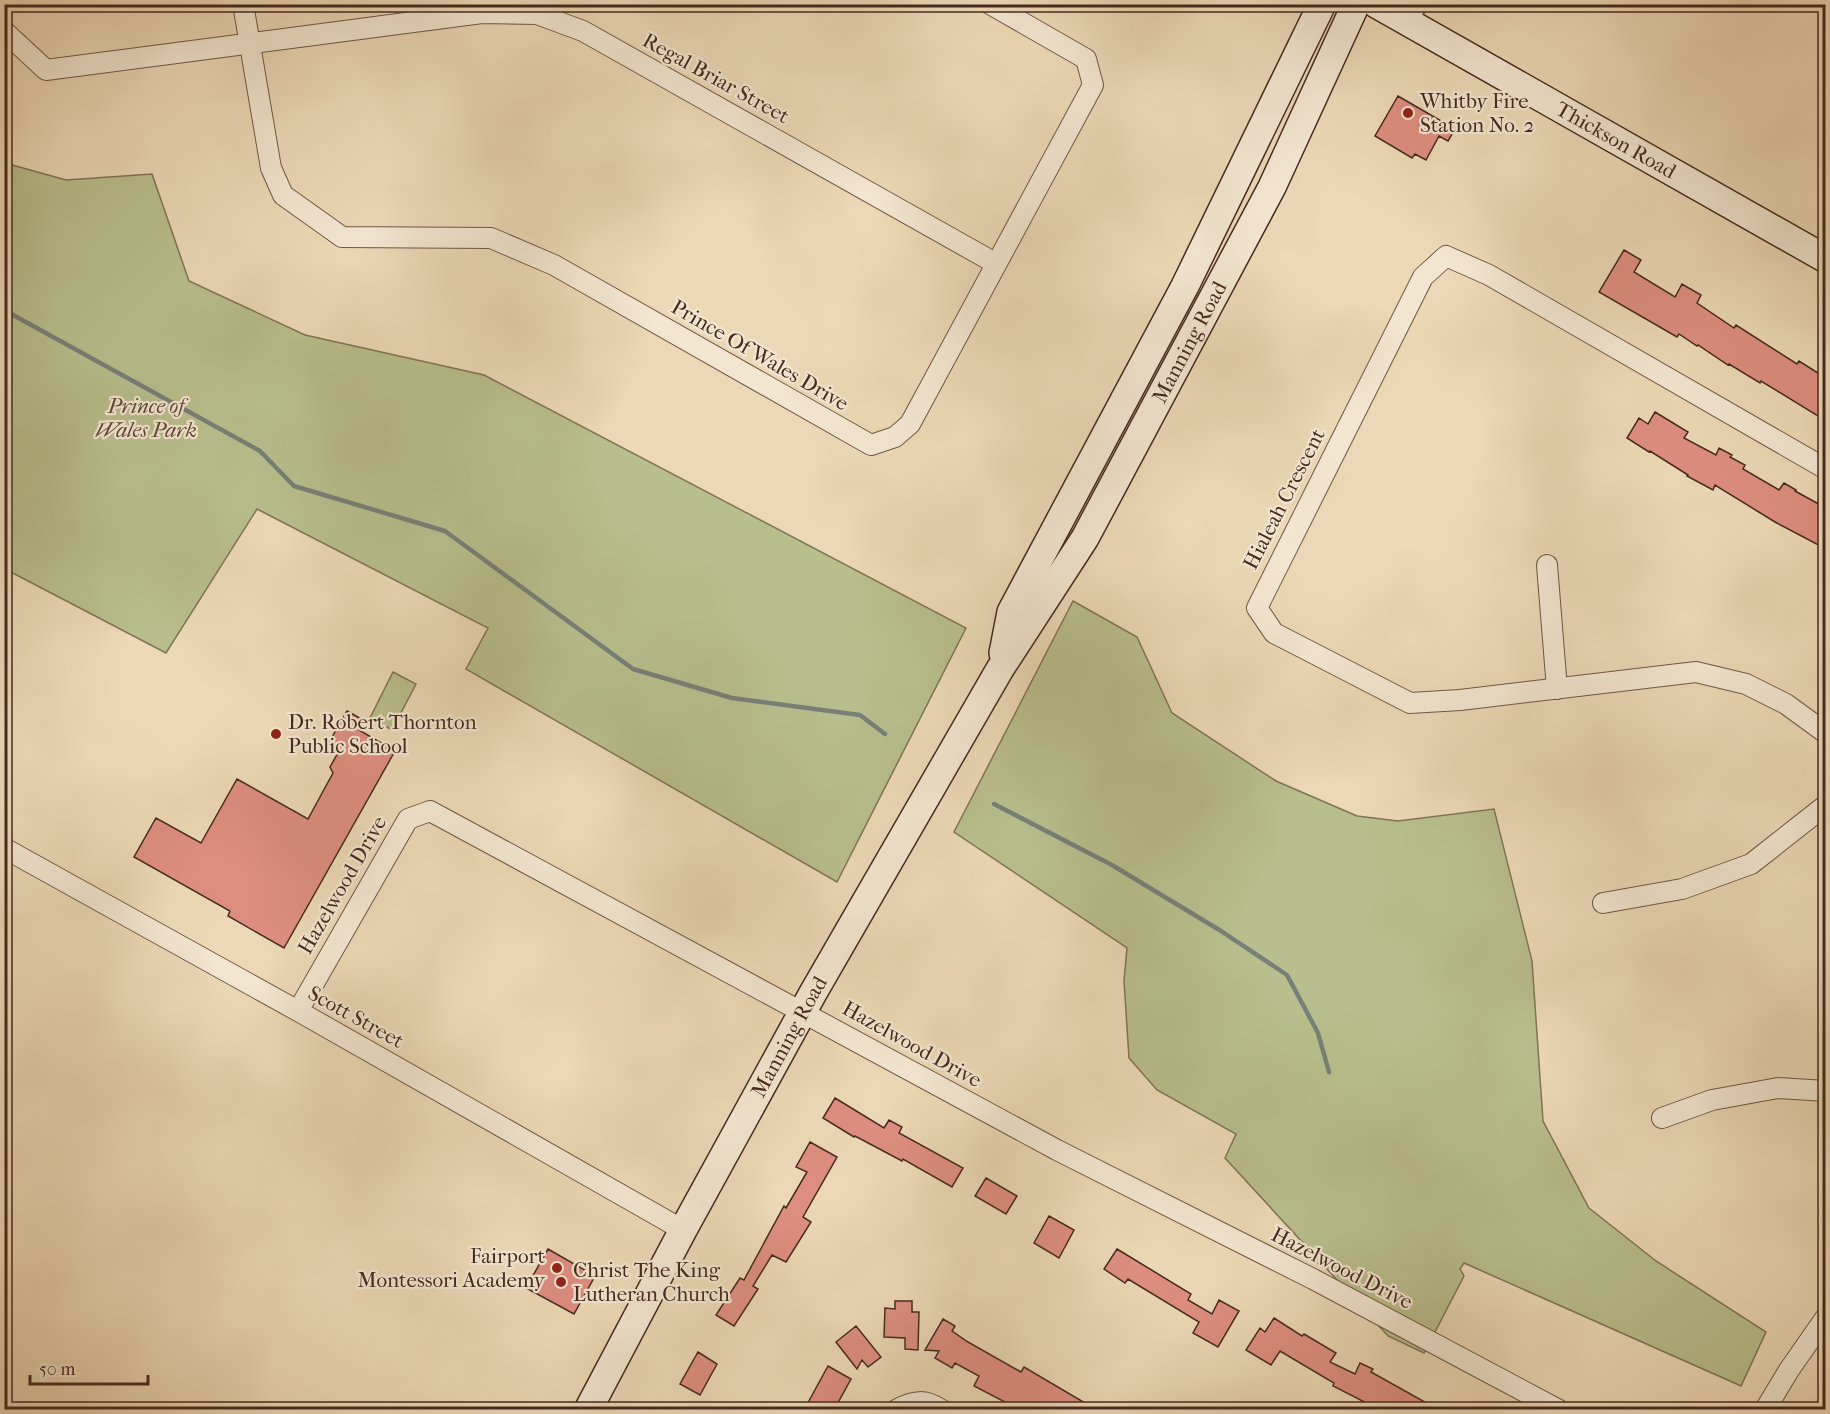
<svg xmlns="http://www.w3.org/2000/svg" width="1830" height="1414" font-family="'IM FELL French Canon',serif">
<rect width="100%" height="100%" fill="#ecd8b6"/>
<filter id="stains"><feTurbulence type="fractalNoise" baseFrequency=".00333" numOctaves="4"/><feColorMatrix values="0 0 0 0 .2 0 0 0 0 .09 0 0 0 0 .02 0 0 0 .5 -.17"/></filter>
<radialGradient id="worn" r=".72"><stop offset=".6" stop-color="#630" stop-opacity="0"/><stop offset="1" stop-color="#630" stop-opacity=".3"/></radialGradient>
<path fill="#b8be8d" stroke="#7f7456" stroke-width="1.5" d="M 5,163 L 66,180 L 152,174 L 189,281 L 305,335 L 484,375 L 966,628 L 837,882 L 466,669 L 488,628 L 257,509 L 166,653 L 5,569 Z
M 1073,601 L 1137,637 L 1172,713 L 1276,781 L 1357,816 L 1398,821 L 1494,809 L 1532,961 L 1543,1121 L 1589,1208 L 1656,1261 L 1766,1332 L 1741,1386 L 1464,1263 L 1460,1269 L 1464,1276 L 1424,1353 L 1388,1336 L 1326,1268 L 1298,1253 L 1303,1243 L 1225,1158 L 1236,1134 L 1157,1090 L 1129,1058 L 1124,981 L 1127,948 L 954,832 Z
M 393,672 L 416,684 L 392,730 L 370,718 Z"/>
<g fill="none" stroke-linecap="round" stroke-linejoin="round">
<path stroke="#788077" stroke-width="4.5" d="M 4,310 L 260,451 L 294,486 L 445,531 L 633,669 L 732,698 L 860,715 L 885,734
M 994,804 L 1112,865 L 1221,931 L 1287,975 L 1318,1033 L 1329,1072"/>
</g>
<path fill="#de8e81" stroke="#462a1f" stroke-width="1.5" d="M 1398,96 L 1455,129 L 1448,141 L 1439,136 L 1426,160 L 1415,154 L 1412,158 L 1375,136 Z
M 1624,250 L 1641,260 L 1634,272 L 1675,297 L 1682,284 L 1701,295 L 1697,303 L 1734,328 L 1736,325 L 1797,364 L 1799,361 L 1826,378 L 1826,421 L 1761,381 L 1760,383 L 1729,364 L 1728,365 L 1698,345 L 1697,346 L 1679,334 L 1677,337 L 1599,292 Z
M 1655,412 L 1688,432 L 1684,438 L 1716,455 L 1719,448 L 1732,455 L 1730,457 L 1745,465 L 1743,469 L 1779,490 L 1784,483 L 1796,490 L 1795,491 L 1826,508 L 1826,549 L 1775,522 L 1715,485 L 1713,490 L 1687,476 L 1688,475 L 1650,451 L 1649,452 L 1627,438 L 1639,418 L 1648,424 Z
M 347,711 L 365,721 L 359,730 L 395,751 L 284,948 L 228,916 L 230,911 L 134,857 L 156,818 L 201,843 L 237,779 L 308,819 L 333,773 L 330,767 L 339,751 L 328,744 Z
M 835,1098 L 884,1128 L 889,1120 L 902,1127 L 899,1133 L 963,1168 L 952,1187 L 903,1159 L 902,1161 L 855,1136 L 854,1137 L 823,1118 Z
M 810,1142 L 837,1157 L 803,1217 L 811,1222 L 786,1262 L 772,1255 L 753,1286 L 758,1289 L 734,1326 L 716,1315 L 740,1278 L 744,1280 L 784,1206 L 786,1208 L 807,1172 L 796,1167 Z
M 986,1178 L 1017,1196 L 1006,1214 L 975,1196 Z
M 1049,1216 L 1074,1230 L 1059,1258 L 1034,1243 Z
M 548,1249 L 595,1276 L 574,1314 L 526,1288 Z
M 1117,1249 L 1191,1294 L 1188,1300 L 1212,1314 L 1219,1300 L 1239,1311 L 1218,1347 L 1193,1333 L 1199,1322 L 1128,1279 L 1125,1283 L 1104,1269 Z
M 895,1301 L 912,1301 L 912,1312 L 919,1312 L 918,1350 L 905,1349 L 905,1338 L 884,1337 L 885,1308 L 895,1309 Z
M 1274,1318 L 1302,1336 L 1304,1334 L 1336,1353 L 1330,1362 L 1355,1374 L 1360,1363 L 1373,1369 L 1371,1372 L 1439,1410 L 1380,1410 L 1333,1386 L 1334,1383 L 1280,1351 L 1271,1365 L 1246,1350 L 1260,1328 L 1265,1332 Z
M 943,1319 L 955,1326 L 952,1331 L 968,1342 L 1021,1372 L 1024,1367 L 1097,1410 L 1020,1410 L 974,1386 L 979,1376 L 955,1363 L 952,1368 L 935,1358 L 939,1351 L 925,1350 Z
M 856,1326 L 881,1357 L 868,1367 L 862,1360 L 857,1369 L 836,1342 Z
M 698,1352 L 717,1364 L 700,1395 L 680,1384 Z
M 828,1366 L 851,1379 L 834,1410 L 804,1410 Z"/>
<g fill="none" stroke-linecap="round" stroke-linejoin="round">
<defs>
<path id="service" d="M 1413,22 L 1423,4"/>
<path id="minor" d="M 243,4 L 271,168 L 283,195 L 342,237 L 491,238 L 554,265 L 871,445 L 895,437 L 910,424 L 1093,85 L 1086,59 L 990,4
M 4,31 L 46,70 L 482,13 L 537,14 L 583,31 L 995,263
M 1826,469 L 1489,275 L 1446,256 L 1423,277 L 1257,608 L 1274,633 L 1410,703 L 1460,700 L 1696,672 L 1746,684 L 1786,704 L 1823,731 L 1826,734
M 1547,565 L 1557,689
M 4,848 L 298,1011 L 683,1230
M 1603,903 L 1682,889 L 1751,864 L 1826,805
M 298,1011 L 408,819 L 430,811 L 1057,1150 L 1313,1279 L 1559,1410
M 1662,1118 L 1712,1100 L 1778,1088 L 1826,1091
M 896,1410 C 913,1400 925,1399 942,1410
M 1765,1410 L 1789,1370 L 1826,1317"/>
<g id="secondary">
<path id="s1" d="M 1376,4 L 1826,259"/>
<path d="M 1003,653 L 1011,612 L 1185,286 L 1322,4"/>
<path id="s2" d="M 588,1410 L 683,1230 L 813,993 L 1000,669 L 1085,538 L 1272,187 L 1356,4"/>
</g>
</defs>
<use href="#service" stroke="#705645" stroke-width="12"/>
<use href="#minor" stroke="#705645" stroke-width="22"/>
<use href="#secondary" stroke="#462a1f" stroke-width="30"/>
<use href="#service" stroke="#f3e6d0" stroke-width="9"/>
<use href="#minor" stroke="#f3e6d0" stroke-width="20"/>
<use href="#secondary" stroke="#f3e6d0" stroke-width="27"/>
</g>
<g fill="#8f2418" stroke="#f3e6d0" stroke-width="2">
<circle cx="1408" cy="113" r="6"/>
<circle cx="276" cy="734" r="6"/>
<circle cx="557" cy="1268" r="6"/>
<circle cx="561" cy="1282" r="6"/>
</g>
<g text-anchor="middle" stroke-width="4.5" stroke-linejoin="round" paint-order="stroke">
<g font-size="21" fill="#462a1f" stroke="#f3e6d0">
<text transform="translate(716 78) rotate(29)" y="7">Regal Briar Street</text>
<text dy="7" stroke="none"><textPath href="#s1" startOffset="276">Thickson Road</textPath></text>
<text dy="7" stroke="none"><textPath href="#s2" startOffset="1226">Manning Road</textPath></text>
<text transform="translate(760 355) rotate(30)" y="7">Prince Of Wales Drive</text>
<text transform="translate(1284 499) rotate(-63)" y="7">Hialeah Crescent</text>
<text transform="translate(342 885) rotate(-60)" y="7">Hazelwood Drive</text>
<text transform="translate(356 1017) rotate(29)" y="7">Scott Street</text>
<text dy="7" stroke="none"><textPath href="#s2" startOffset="424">Manning Road</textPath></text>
<text transform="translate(912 1044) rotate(29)" y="7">Hazelwood Drive</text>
<text transform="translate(1342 1268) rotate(27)" y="7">Hazelwood Drive</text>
</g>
<g font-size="21" fill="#462a1f" stroke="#f3e6d0" text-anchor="start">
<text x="1420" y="108">Whitby Fire<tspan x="1420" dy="24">Station No. 2</tspan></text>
<text x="288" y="729">Dr. Robert Thornton<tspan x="288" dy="24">Public School</tspan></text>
<text x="545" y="1263" text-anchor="end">Fairport<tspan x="545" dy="24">Montessori Academy</tspan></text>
<text x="573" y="1277">Christ The King<tspan x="573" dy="24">Lutheran Church</tspan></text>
</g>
<g font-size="21" font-style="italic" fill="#5d4835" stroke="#f3e6d0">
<text x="146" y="413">Prince of<tspan x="146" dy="24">Wales Park</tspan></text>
</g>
</g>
<rect width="1830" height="1414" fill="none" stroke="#ecd8b6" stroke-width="24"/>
<rect x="6" y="6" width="1818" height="1402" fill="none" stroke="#462a1f" stroke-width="3"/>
<rect x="12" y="12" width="1806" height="1390" fill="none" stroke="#462a1f" stroke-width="1.5"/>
<path d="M30 1375v9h118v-9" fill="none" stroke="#462a1f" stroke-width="3"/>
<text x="39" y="1375" font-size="18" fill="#462a1f" stroke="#f3e6d0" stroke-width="4.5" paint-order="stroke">50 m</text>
<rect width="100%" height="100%" filter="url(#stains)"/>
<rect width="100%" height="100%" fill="url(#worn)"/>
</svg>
